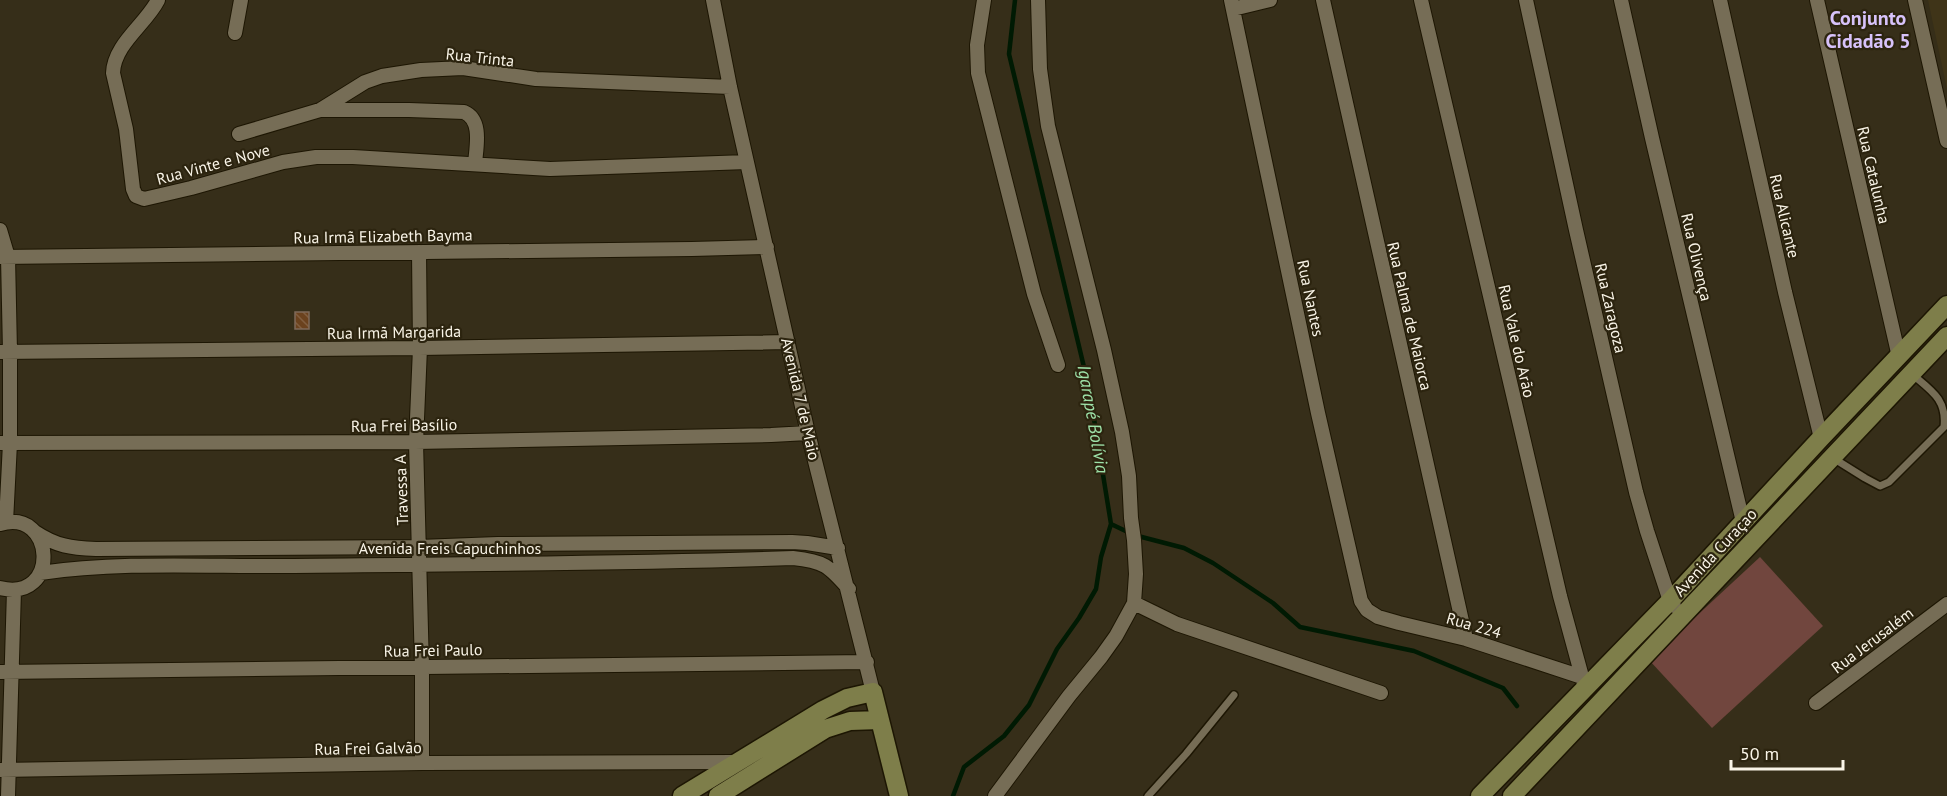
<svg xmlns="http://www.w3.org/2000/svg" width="1947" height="796" font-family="'PT Sans',sans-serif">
<defs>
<pattern id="building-back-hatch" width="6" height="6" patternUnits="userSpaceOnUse" patternTransform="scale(1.5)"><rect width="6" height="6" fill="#6b421e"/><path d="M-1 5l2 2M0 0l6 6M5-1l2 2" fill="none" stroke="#815e3f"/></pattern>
</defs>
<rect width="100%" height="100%" fill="#362e19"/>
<path fill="#3f3418" d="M 1928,0 L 1947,0 L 1947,89 Z"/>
<path fill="#71463e" d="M 1760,557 L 1823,626 L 1712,728 L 1649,660 Z"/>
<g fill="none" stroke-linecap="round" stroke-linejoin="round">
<path stroke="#001a03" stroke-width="4.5" d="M 1111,524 L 1134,535 L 1184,548 L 1213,563 L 1273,603 L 1300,627 L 1414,651 L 1503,688 L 1517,706
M 953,796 L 964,767 L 1004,736 L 1029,705 L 1057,649 L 1079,618 L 1096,589 L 1101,557 L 1111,524 L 1089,388 L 1009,54 L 1015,0"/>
</g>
<path fill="url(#building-back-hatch)" stroke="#7f6a5a" stroke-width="1.5" d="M 295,312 L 309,312 L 309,329 L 295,329 Z"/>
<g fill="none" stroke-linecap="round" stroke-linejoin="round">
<defs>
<path id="lane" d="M 1833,458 L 1865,478 L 1880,486 L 1889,482 L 1944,427 C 1947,400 1932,391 1913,375
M 1148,796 L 1186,754 L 1234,695"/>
<path id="street" d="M 158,0 C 146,24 114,44 113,73 L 126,129 L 133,189 L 136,196 L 144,199 L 191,188 L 283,162 L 316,157 L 353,157 L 550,169 L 747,162
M 713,0 L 730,87 L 808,433 L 873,692
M 984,0 L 977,45 L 978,73 L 1034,294 L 1058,365
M 1231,0 L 1318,413 L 1361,601 L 1367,610 L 1378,617 L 1399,623 L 1466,639 L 1582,677
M 1323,0 L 1466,639
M 1421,0 L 1560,596 L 1584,684
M 1526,0 L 1576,230 L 1636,492 L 1647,531 L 1670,601 L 1674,606
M 1621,0 L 1652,138 L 1743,522
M 1720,0 L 1785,292 L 1821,438
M 1817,0 L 1899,357
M 1915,0 L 1947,141
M 1233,9 L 1270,0
M 235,33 L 241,0
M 320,110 L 409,110 L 464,112 C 483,120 476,148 475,164
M 239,134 L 320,110 L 365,82 L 382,76 L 421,70 L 463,68 L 536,79 L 730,87
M 0,230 L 8,257 L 10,352 L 10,443 L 6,522
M 419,252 L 420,348 L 416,442 L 422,668 L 422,763
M 0,257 L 692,249 L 767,247
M 0,352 L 420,348 L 788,342
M 0,443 L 416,442 L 771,435 L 808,433
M 0,524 C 55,507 61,603 0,588
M 35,532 C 56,546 71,548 96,549 L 419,547 L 498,544 L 792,542 L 807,543 L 838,548
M 40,573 C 124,561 210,567 294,566 C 460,564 627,564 793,558 C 824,561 829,566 849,589
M 1134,603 L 1177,624 L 1381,693
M 0,672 L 867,662
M 1816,703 L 1947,604
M 0,770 L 422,763 L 736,762
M 8,796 L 14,590
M 995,796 L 1069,696 L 1101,657 L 1116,636 L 1134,603 L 1136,574 L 1134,540 L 1131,518 L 1129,476 L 1122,432 L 1104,350 L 1048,126 L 1040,69 L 1038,0"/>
<path id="secondary" d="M 682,796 L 823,710 L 847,698 L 873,692 L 899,796
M 718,796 L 825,729 L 850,721 L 880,720
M 1480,796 L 1670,601 L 1821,438 L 1947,305
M 1512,796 L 1947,336"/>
</defs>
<use href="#lane" stroke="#1d1603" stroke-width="10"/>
<use href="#street" stroke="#1d1603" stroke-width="16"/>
<use href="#secondary" stroke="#1d1603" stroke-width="21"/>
<use href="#lane" stroke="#766d56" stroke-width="7"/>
<use href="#street" stroke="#766d56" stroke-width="14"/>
<use href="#secondary" stroke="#7e7e4a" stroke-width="18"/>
</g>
<g text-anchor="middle" stroke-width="4.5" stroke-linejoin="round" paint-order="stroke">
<g font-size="16" fill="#f9f4e7" stroke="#2c240f">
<text transform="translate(480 57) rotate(6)" y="6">Rua Trinta</text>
<text transform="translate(213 164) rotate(-15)" y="6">Rua Vinte e Nove</text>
<text transform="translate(1874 175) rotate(77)" y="6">Rua Catalunha</text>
<text transform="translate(1785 216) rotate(77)" y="6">Rua Alicante</text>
<text transform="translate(383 236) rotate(-1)" y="6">Rua Irmã Elizabeth Bayma</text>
<text transform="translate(1697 257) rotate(77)" y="6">Rua Olivença</text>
<text transform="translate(1311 298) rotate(78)" y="6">Rua Nantes</text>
<text transform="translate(1611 308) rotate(77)" y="6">Rua Zaragoza</text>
<text transform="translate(1410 316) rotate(77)" y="6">Rua Palma de Maiorca</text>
<text transform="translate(394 332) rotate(-1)" y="6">Rua Irmã Margarida</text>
<text transform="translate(1517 341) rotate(77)" y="6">Rua Vale do Arão</text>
<text transform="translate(801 399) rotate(77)" y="6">Avenida 7 de Maio</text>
<text transform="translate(404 425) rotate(-1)" y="6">Rua Frei Basílio</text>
<text transform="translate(401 490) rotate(-92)" y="6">Travessa A</text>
<text x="450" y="554">Avenida Freis Capuchinhos</text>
<text transform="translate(1715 552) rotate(-47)" y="6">Avenida Curaçao</text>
<text transform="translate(1474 625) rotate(16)" y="6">Rua 224</text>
<text transform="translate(1872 640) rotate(-37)" y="6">Rua Jerusalém</text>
<text transform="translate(433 650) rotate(-1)" y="6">Rua Frei Paulo</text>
<text transform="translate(368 748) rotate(-1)" y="6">Rua Frei Galvão</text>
</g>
<g font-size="18" font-style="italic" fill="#9ee2a9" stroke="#2c240f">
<text transform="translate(1093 419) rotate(80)" y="6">Igarapé Bolívia</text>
</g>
<g font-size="20" font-weight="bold" fill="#d7c2fa" stroke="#2c240f">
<text x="1868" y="25">Conjunto<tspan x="1868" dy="23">Cidadão 5</tspan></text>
</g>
</g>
<path d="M1731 760v9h112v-9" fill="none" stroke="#f9f4e7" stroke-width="3"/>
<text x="1740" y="760" font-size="18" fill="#f9f4e7" stroke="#2c240f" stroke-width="4.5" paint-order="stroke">50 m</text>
</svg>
